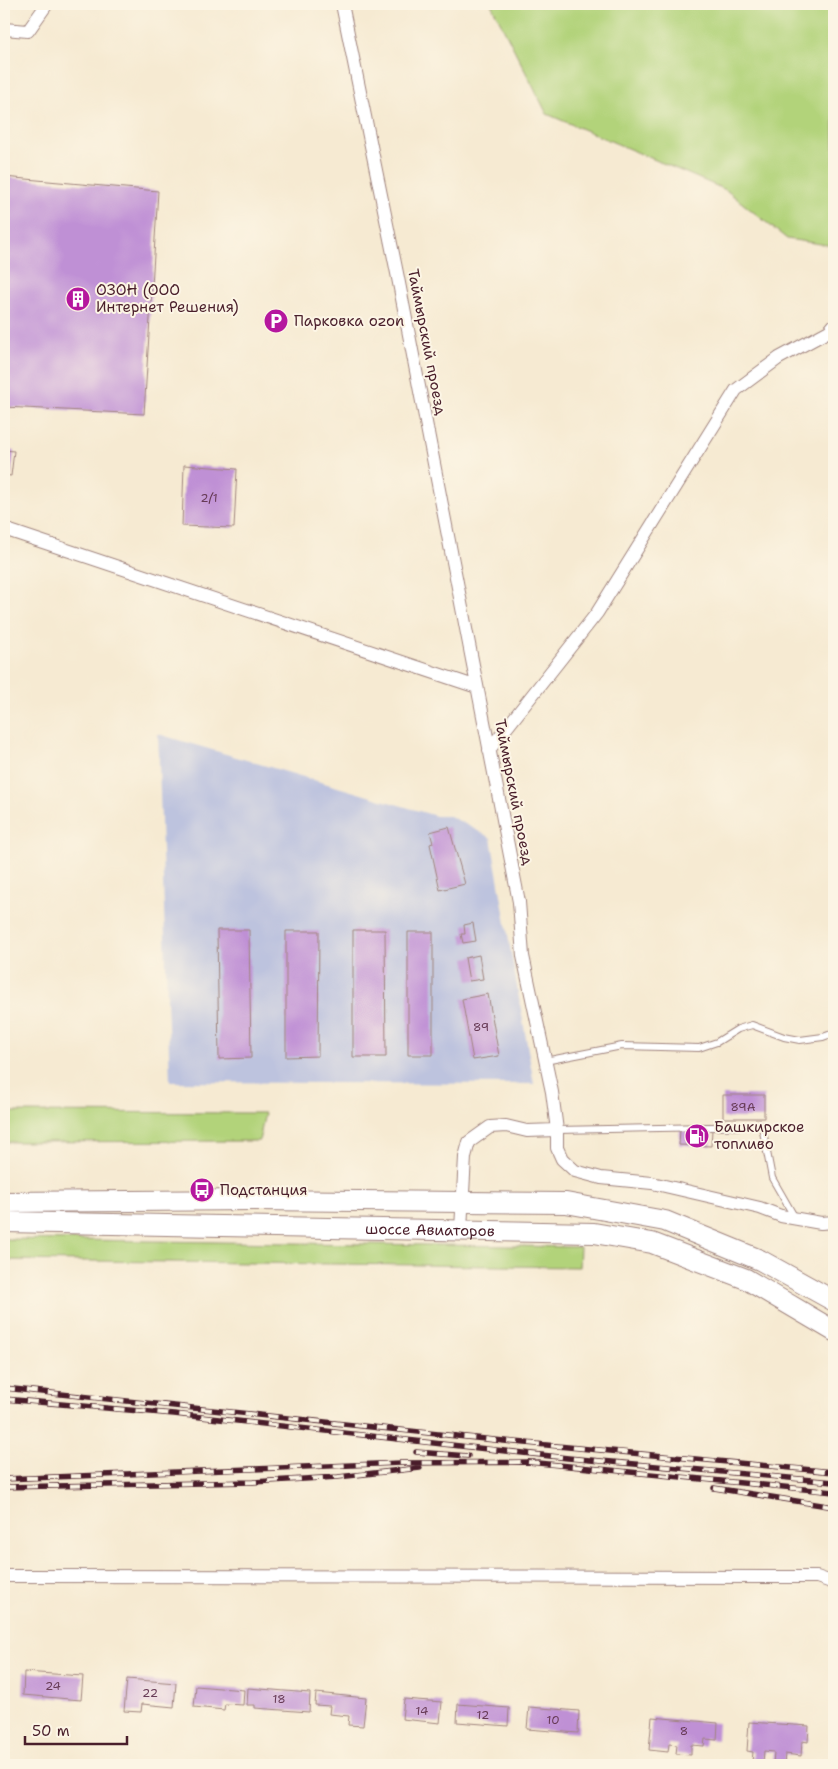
<svg xmlns="http://www.w3.org/2000/svg" width="838" height="1769" font-family="'Shantell Sans',sans-serif">
<rect width="100%" height="100%" fill="#fcf5e5"/>
<filter id="ink" filterUnits="userSpaceOnUse"><feTurbulence type="fractalNoise" baseFrequency=".02" numOctaves="2"/><feDisplacementMap in="SourceGraphic" scale="10" xChannelSelector="R" yChannelSelector="G"/><feConvolveMatrix kernelMatrix="1 2 1 2 8 2 1 2 1" color-interpolation-filters="sRGB"/></filter>
<filter id="wash" filterUnits="userSpaceOnUse"><feTurbulence type="fractalNoise" baseFrequency=".0096" numOctaves="4" result="noise"/><feDisplacementMap in="SourceGraphic" scale="20" xChannelSelector="R" yChannelSelector="G"/><feGaussianBlur stdDeviation="1.12" result="paint"/><feColorMatrix in="noise" values="0 0 0 0 0 0 0 0 0 0 0 0 0 0 0 0 0 1.4 0 .05"/><feComposite in="paint" operator="in"/></filter>
<g filter="url(#wash)">
<rect width="100%" height="100%" fill="#f6ead2"/>
<path fill="#bdc3de" d="M 158,734 L 436,816 L 450,816 L 491,838 L 534,1084 L 170,1082 Z"/>
<path fill="#b2d37a" stroke="#7e7952" d="M 491,4 L 834,4 L 834,246 L 787,239 L 726,190 L 547,114 Z
M 4,1112 L 265,1113 L 259,1141 L 4,1142 Z
M 4,1239 L 580,1247 L 579,1267 L 4,1260 Z"/>
<g id="blocks">
<path fill="#bf90d5" d="M 4,177 L 158,191 L 144,414 L 4,407 Z
M 4,450 L 14,451 L 11,476 L 4,475 Z
M 184,465 L 237,469 L 234,528 L 182,526 Z
M 449,827 L 465,884 L 440,890 L 430,844 L 433,843 L 430,832 Z
M 473,923 L 476,941 L 463,943 L 461,934 L 465,934 L 464,925 Z
M 217,930 L 249,930 L 251,1058 L 219,1059 Z
M 353,930 L 385,930 L 386,1057 L 353,1057 Z
M 286,931 L 319,931 L 318,1056 L 286,1057 Z
M 408,932 L 433,932 L 433,1055 L 408,1055 Z
M 479,955 L 483,979 L 469,981 L 465,958 Z
M 488,994 L 499,1056 L 473,1060 L 462,999 Z
M 723,1095 L 764,1095 L 764,1118 L 723,1118 Z
M 680,1129 L 712,1130 L 711,1146 L 679,1145 Z
M 24,1672 L 83,1676 L 81,1700 L 23,1695 Z
M 127,1679 L 176,1683 L 174,1707 L 142,1704 L 141,1712 L 124,1711 Z
M 196,1686 L 244,1690 L 243,1705 L 225,1704 L 224,1710 L 194,1707 Z
M 248,1688 L 310,1693 L 309,1712 L 255,1708 L 255,1705 L 247,1705 Z
M 316,1693 L 366,1698 L 363,1726 L 348,1725 L 349,1716 L 329,1714 L 330,1706 L 315,1705 Z
M 404,1699 L 442,1702 L 440,1723 L 402,1719 Z
M 458,1704 L 509,1708 L 508,1726 L 457,1722 Z
M 529,1707 L 579,1711 L 578,1733 L 527,1729 Z
M 652,1717 L 718,1723 L 717,1740 L 705,1739 L 704,1746 L 691,1745 L 691,1755 L 676,1754 L 677,1745 L 669,1744 L 668,1752 L 649,1750 Z
M 749,1722 L 809,1726 L 808,1742 L 802,1741 L 801,1756 L 785,1754 L 784,1764 L 773,1764 L 774,1752 L 764,1751 L 763,1763 L 752,1762 L 753,1752 L 747,1751 Z"/>
</g>
</g>
<g filter="url(#ink)">
<use href="#blocks" fill-opacity="0" stroke="#a0847e" stroke-width="1"/>
<g fill="none" stroke-linecap="round" stroke-linejoin="round">
<defs>
<path id="lane" d="M 550,1060 L 622,1046 L 699,1048 L 717,1042 L 738,1029 L 752,1025 L 784,1037 L 800,1040 L 823,1037 L 834,1033
M 557,1130 L 762,1126 L 772,1178 L 795,1218"/>
<path id="street" d="M 342,4 L 398,278 L 519,902 L 523,956 L 552,1092 L 557,1130 L 557,1148 L 562,1159 L 575,1171 L 601,1178 L 652,1183 L 760,1208 L 781,1216 L 821,1223 L 834,1222
M 4,29 L 28,31 L 47,4
M 4,529 L 477,687
M 489,750 L 597,613 L 736,390 L 779,358 L 829,331 L 834,325
M 461,1229 L 465,1157 L 469,1142 L 490,1127 L 506,1126 L 527,1131 L 557,1130
M 4,1576 L 817,1577 L 834,1583"/>
<g id="primary">
<path d="M 4,1202 L 254,1200 L 566,1203 L 665,1221 L 760,1260 L 834,1301"/>
<path id="s1" d="M 4,1222 L 594,1233 L 652,1243 L 746,1279 L 834,1331"/>
</g>
</defs>
<use href="#lane" stroke="#a0847e" stroke-width="8"/>
<use href="#street" stroke="#a0847e" stroke-width="14"/>
<use href="#primary" stroke="#a0847e" stroke-width="22"/>
<use href="#lane" stroke="#fff" stroke-width="6"/>
<use href="#street" stroke="#fff" stroke-width="12"/>
<use href="#primary" stroke="#fff" stroke-width="20"/>
<defs>
<path id="rail" d="M 4,1388 L 504,1441 L 834,1472
M 4,1399 L 174,1414 L 568,1458 L 834,1482
M 416,1452 L 468,1456
M 528,1462 L 834,1492
M 4,1479 L 401,1463 L 534,1462
M 4,1487 L 253,1482 L 338,1477 L 420,1468
M 714,1488 L 834,1507"/>
</defs>
<use href="#rail" stroke="#4a1f2b" stroke-width="5.5"/>
<use href="#rail" stroke="#fcf5e5" stroke-width="4" stroke-dasharray="11" stroke-linecap="butt"/>
</g>
</g>
<defs>
<symbol id="building-disc" viewBox="-11 -11 22 22"><circle r="9.5" fill="#b5179e" stroke="#fcf5e5"/><path d="M-4-6H4V6H1V3H-1V6H-4ZM-2.5-4.3h1.7v1.8h-1.7ZM.8-4.3h1.7v1.8H.8ZM-2.5-1h1.7V.8h-1.7ZM.8-1h1.7V.8H.8Z" fill="#fff"/></symbol>
<symbol id="parking-disc" viewBox="-11 -11 22 22"><circle r="9.5" fill="#b5179e" stroke="#fcf5e5"/><path d="M-3.5-5.5H1a3.5 3.5 0 0 1 0 7H-1V5.5H-3.5ZM-1-3.4V-.6H.8a1.4 1.4 0 0 0 0-2.8Z" fill="#fff"/></symbol>
<symbol id="fuel-disc" viewBox="-11 -11 22 22"><circle r="9.5" fill="#b5179e" stroke="#fcf5e5"/><path d="M-5.5-6h7V0h2V4h1.3V-2.5L3-4.5l.8-.8L6-3V5H2.5V1h-1V6h-7ZM-4.2-4.7v3.2H.2V-4.7Z" fill="#fff"/></symbol>
<symbol id="bus-disc" viewBox="-11 -11 22 22"><circle r="9.5" fill="#b5179e" stroke="#fcf5e5"/><path d="M-5-6H5V4H4V6H2V4H-2V6H-4V4H-5ZM-3.5-4V0h7V-4ZM-3.5 1.2v1.5H-2V1.2ZM2 1.2v1.5H3.5V1.2Z" fill="#fff"/></symbol>
</defs>
<g fill-rule="evenodd">
<use href="#building-disc" x="64" y="285" width="28" height="28"/>
<use href="#parking-disc" x="262" y="307" width="28" height="28"/>
<use href="#fuel-disc" x="683" y="1122" width="28" height="28"/>
<use href="#bus-disc" x="188" y="1176" width="28" height="28"/>
</g>
<g text-anchor="middle" stroke-width="4" stroke-linejoin="round" paint-order="stroke">
<g font-size="12" fill="#673b56">
<text x="209" y="502">2/1</text>
<text x="481" y="1031">89</text>
<text x="743" y="1111">89А</text>
<text x="53" y="1690">24</text>
<text x="150" y="1697">22</text>
<text x="279" y="1703">18</text>
<text x="422" y="1715">14</text>
<text x="483" y="1719">12</text>
<text x="553" y="1724">10</text>
<text x="684" y="1735">8</text>
</g>
<g font-size="15" fill="#4a1f2b" stroke="#fcf5e5" text-anchor="start">
<text x="96" y="295">ОЗОН (ООО<tspan x="96" dy="17">Интернет Решения)</tspan></text>
<text x="294" y="326">Парковка ozon</text>
<text x="714" y="1132">Башкирское<tspan x="714" dy="17">топливо</tspan></text>
<text x="220" y="1195">Подстанция</text>
</g>
<g font-size="15" fill="#4a1f2b" stroke="#fcf5e5">
<text transform="translate(427 342) rotate(79)" y="5">Таймырский проезд</text>
<text transform="translate(514 792) rotate(79)" y="5">Таймырский проезд</text>
<text dy="5" stroke="none"><textPath href="#s1" startOffset="426">шоссе Авиаторов</textPath></text>
</g>
</g>
<rect width="838" height="1769" fill="none" stroke="#fcf5e5" stroke-width="20"/>
<path d="M25 1736v8h102v-8" fill="none" stroke="#4a1f2b" stroke-width="2.5"/>
<text x="32" y="1736" font-size="15" fill="#4a1f2b" stroke="#fcf5e5" stroke-width="4" paint-order="stroke">50 m</text>
</svg>
